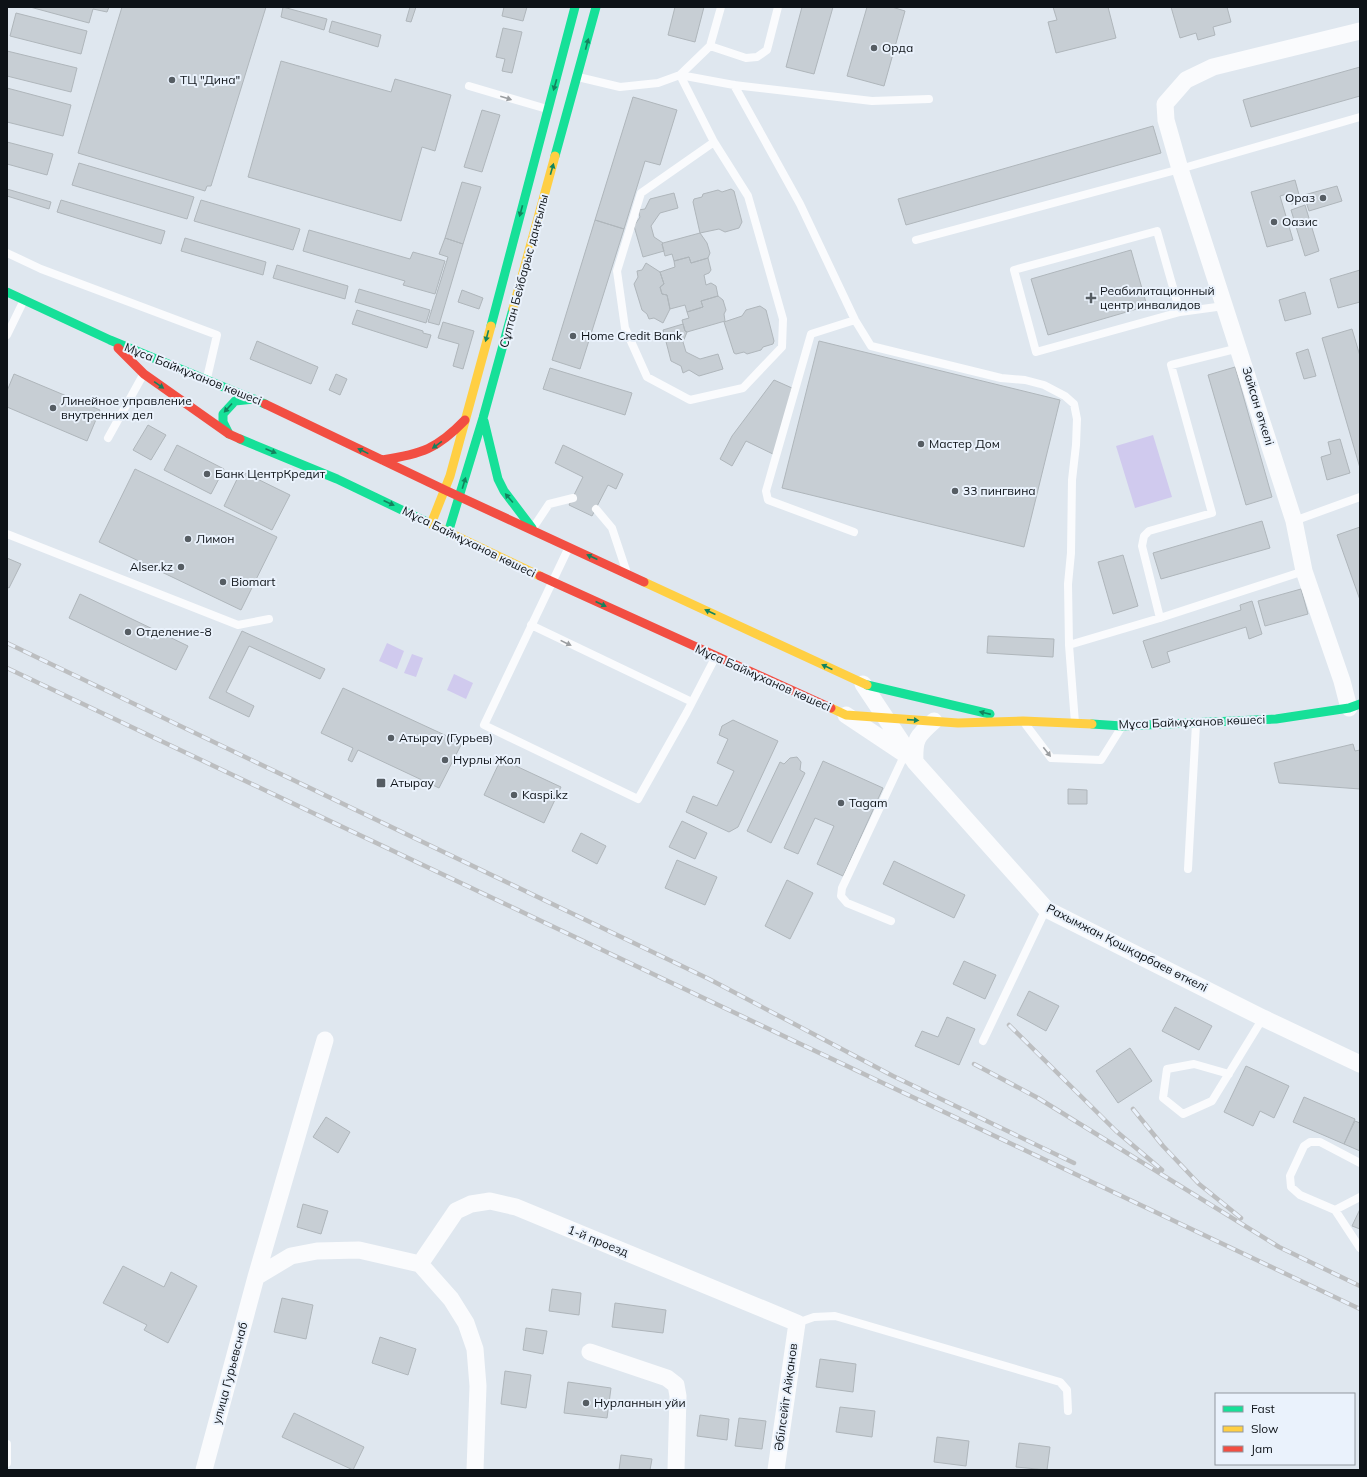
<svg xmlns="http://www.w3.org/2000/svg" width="1367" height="1477" font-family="Mulish,sans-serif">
<rect width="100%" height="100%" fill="#dfe7ef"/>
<path fill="#d0caee" d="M 1153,435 L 1172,497 L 1135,508 L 1116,446 Z
M 387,643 L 404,651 L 397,669 L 379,661 Z
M 412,654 L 423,658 L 416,677 L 404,673 Z
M 454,674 L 473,683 L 466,699 L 447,690 Z"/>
<path fill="#c7ced4" stroke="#afb6bb" d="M 30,7 L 109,7 L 107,12 L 93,9 L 89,23 Z
M 122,7 L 266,7 L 211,186 L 207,186 L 205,191 L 78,153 Z
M 283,7 L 327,19 L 324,30 L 281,17 Z
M 410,7 L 416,7 L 411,22 L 406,21 Z
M 504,7 L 527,7 L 523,21 L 502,16 Z
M 675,7 L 704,7 L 695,42 L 668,35 Z
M 802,7 L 833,7 L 814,74 L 786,67 Z
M 867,7 L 892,7 L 905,11 L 884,86 L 847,76 Z
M 1053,7 L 1108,7 L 1116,38 L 1056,53 L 1048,22 L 1057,20 Z
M 1171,7 L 1227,7 L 1231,22 L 1213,27 L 1215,35 L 1198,40 L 1196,33 L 1180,38 Z
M 16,13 L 87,31 L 81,54 L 10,36 Z
M 332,21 L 381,35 L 378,47 L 329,32 Z
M 503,28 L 522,32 L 512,73 L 502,71 L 505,59 L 496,57 Z
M 7,51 L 77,68 L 71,92 L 7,76 Z
M 281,61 L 391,92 L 395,79 L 451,95 L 435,151 L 422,147 L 401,221 L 248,177 Z
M 1360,67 L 1360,96 L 1251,127 L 1243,100 Z
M 7,88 L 71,105 L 63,136 L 7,122 Z
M 633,97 L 677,110 L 660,165 L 645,161 L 624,229 L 595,220 Z
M 482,110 L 500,115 L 482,172 L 464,167 Z
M 1153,126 L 1161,153 L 906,225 L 898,199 Z
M 7,142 L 53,154 L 47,175 L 7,164 Z
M 79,163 L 194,197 L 187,219 L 72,185 Z
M 1295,180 L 1301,202 L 1291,204 L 1287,194 L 1280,196 L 1293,240 L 1267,247 L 1251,192 Z
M 462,182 L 481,187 L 463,244 L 445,238 Z
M 1337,186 L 1342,201 L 1309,211 L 1304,195 Z
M 7,189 L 51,202 L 49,209 L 7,196 Z
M 731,189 L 734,191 L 742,222 L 739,228 L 725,232 L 719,229 L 700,233 L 693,202 L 694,199 L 702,197 L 703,194 L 718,190 L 722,192 Z
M 674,193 L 678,208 L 660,213 L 651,226 L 654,237 L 663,243 L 662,244 L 664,251 L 643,257 L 634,226 L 640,217 L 638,210 L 645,209 L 650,199 Z
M 61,200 L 165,231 L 161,244 L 57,212 Z
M 201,200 L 300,229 L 293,250 L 194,221 Z
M 1305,205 L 1319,251 L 1305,256 L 1291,210 Z
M 595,220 L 624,229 L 580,369 L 552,360 Z
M 309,230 L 410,259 L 413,252 L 445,261 L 435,294 L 403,285 L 405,281 L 303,251 Z
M 700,233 L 707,243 L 710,253 L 708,258 L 691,263 L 689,257 L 674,261 L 672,254 L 665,256 L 662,244 L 663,243 Z
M 185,238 L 266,262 L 263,275 L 181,251 Z
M 445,238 L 463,244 L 439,325 L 428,322 L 448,257 L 439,254 Z
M 1131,250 L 1147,306 L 1048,335 L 1031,279 Z
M 689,257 L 691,263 L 708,258 L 711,270 L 709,273 L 704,275 L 706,285 L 711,283 L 716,286 L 718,296 L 701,301 L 703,307 L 687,312 L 685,305 L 670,309 L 667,295 L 662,294 L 660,287 L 664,284 L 660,272 L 675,267 L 674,261 Z
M 646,263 L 660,272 L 664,284 L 660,287 L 662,294 L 667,295 L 670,309 L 663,323 L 654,318 L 649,319 L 647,314 L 642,310 L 634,284 L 638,277 L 637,271 L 642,270 Z
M 277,265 L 348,286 L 345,299 L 273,278 Z
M 1360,270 L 1360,302 L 1338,308 L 1330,279 Z
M 359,289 L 430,310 L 426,323 L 355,302 Z
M 462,290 L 483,298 L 479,309 L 458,302 Z
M 1305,292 L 1311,314 L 1285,321 L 1279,300 Z
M 718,296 L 723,300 L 726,310 L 724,314 L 725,321 L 687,332 L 685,331 L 682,320 L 689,318 L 687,312 L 703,307 L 701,301 Z
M 760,306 L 766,310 L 774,341 L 773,344 L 763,347 L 761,350 L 747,354 L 744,352 L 736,354 L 734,353 L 724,322 L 742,316 L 746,310 Z
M 357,310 L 423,331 L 423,333 L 431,335 L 427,348 L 352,324 Z
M 443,322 L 474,331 L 463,369 L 453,366 L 459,344 L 438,338 Z
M 683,324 L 685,331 L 687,332 L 683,342 L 686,352 L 700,359 L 718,354 L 723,369 L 699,376 L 689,370 L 683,373 L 681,366 L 671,361 L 663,330 Z
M 1352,329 L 1360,356 L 1360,468 L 1322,338 Z
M 257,341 L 318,367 L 311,384 L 250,359 Z
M 819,341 L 1060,400 L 1024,547 L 782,488 Z
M 1308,349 L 1316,376 L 1304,379 L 1296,353 Z
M 1235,367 L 1272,497 L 1246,505 L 1208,375 Z
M 550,368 L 632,393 L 625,415 L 543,389 Z
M 14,374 L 100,410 L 87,441 L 7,407 L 7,391 Z
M 336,374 L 347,379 L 340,395 L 329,390 Z
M 774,380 L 792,388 L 775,455 L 746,441 L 732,466 L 720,459 L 732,436 Z
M 148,425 L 166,435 L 151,460 L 133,450 Z
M 1340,439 L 1350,473 L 1327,480 L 1321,457 L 1331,454 L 1328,442 Z
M 177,445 L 224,469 L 211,494 L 164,470 Z
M 563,445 L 623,474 L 616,489 L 608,485 L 592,516 L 569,505 L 583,477 L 555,463 Z
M 135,469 L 277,537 L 241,610 L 99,542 Z
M 241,471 L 290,495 L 272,530 L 224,506 Z
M 1262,521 L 1270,548 L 1161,579 L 1153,553 Z
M 1360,527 L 1360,600 L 1337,535 Z
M 1123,555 L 1138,606 L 1113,614 L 1098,562 Z
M 7,558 L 21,564 L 9,588 L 7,587 Z
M 1301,589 L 1308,614 L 1265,626 L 1258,601 Z
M 80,594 L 188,646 L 176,670 L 69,618 Z
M 1252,601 L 1262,634 L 1249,639 L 1246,627 L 1167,652 L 1170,662 L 1152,668 L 1143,641 L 1241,610 L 1240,605 Z
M 242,631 L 325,669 L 320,679 L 249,646 L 226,692 L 254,706 L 249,717 L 209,698 Z
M 988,636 L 1054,639 L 1053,657 L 987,653 Z
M 343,688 L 462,743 L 439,788 L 358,750 L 352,762 L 348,760 L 353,748 L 321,733 Z
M 733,720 L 778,741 L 738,827 L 729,832 L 686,812 L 693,796 L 717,806 L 734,771 L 717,763 L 728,739 L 719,735 L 722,726 Z
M 1353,744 L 1355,751 L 1360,750 L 1360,789 L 1279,783 L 1274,763 Z
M 797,757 L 801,762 L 800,770 L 805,773 L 771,843 L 747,831 L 780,762 L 784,764 L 790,758 Z
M 501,759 L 561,787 L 544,823 L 484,795 Z
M 823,761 L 883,788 L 843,876 L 817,864 L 834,826 L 815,818 L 798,854 L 784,848 Z
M 1068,789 L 1087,790 L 1087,804 L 1068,804 Z
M 682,821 L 707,833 L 695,859 L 669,847 Z
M 581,833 L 606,846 L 597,864 L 572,851 Z
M 677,860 L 717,877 L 705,905 L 665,888 Z
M 894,861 L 965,895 L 954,918 L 883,884 Z
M 787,880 L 813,893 L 790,939 L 765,926 Z
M 964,961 L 996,975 L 985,999 L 953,984 Z
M 1029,991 L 1059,1006 L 1046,1031 L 1017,1015 Z
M 1175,1007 L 1212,1026 L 1199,1050 L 1162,1031 Z
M 947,1017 L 975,1029 L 959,1065 L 915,1046 L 922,1031 L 938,1037 Z
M 1130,1048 L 1152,1081 L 1118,1103 L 1096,1071 Z
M 1246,1066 L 1289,1086 L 1274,1118 L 1260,1111 L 1253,1126 L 1224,1112 Z
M 1304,1097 L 1355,1119 L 1344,1144 L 1293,1122 Z
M 326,1117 L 350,1132 L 338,1153 L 313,1137 Z
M 1355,1121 L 1360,1123 L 1360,1151 L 1344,1144 Z
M 303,1204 L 328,1211 L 321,1234 L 297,1227 Z
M 1360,1209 L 1360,1229 L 1352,1226 Z
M 123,1266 L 164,1287 L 171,1272 L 197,1286 L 168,1343 L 144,1330 L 147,1325 L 103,1303 Z
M 552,1289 L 581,1293 L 579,1315 L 549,1311 Z
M 282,1298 L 313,1305 L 306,1339 L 274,1332 Z
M 615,1303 L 666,1310 L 663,1333 L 612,1327 Z
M 526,1328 L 547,1331 L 543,1354 L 523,1350 Z
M 380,1337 L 416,1349 L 408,1375 L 372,1363 Z
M 820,1359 L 856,1364 L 853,1392 L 816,1387 Z
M 505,1371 L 531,1375 L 526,1408 L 501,1404 Z
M 568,1382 L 611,1388 L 607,1418 L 564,1413 Z
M 840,1407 L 875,1411 L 872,1437 L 836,1432 Z
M 294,1413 L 364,1447 L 353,1470 L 282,1437 Z
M 700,1415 L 729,1419 L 727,1440 L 697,1436 Z
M 739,1418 L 766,1421 L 762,1449 L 735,1446 Z
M 937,1437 L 969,1441 L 966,1466 L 934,1462 Z
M 1019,1443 L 1050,1447 L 1047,1470 L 1016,1467 Z
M 621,1455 L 652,1459 L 650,1470 L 619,1470 Z"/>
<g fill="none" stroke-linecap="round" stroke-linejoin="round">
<path stroke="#fafbfd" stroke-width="8" d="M 710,46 L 746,58 L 757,57 L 767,50 L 778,7
M 680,75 L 714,142 L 748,196 L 783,319 L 782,347 L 743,388 L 690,400 L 647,377 L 625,328 L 617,271 L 641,193 L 714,142
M 680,75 L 734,85 L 872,101 L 929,99
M 578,77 L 620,87 L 658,83 L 680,75 L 710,46 L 721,7
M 734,85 L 800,204 L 855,320 L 871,346 L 1001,378 L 1025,380 L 1044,385 L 1065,396 L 1074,404 L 1077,419 L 1076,445 L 1072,480 L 1071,553 L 1068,584 L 1069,645 L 1075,723
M 469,86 L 547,109
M 916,240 L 1180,169 L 1360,117
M 7,253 L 41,269 L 217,335 L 207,378
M 1180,312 L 1157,231 L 1014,270 L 1036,352 L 1180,312 L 1224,306
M 7,335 L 24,300
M 108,438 L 143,375
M 596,509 L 612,528 L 626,570
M 1294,521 L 1360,497
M 533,528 L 549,504 L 573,498
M 854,532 L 768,500 L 766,491 L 811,334 L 855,320
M 7,534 L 238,625 L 269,619
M 568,549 L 484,725 L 638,799 L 687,712 L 715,658
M 1160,618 L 1142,546 L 1144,536 L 1149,531 L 1212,513 L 1171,365 L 1239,348
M 531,625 L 692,702
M 1069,645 L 1160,618 L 1304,571
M 1026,725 L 1051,758 L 1101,760 L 1121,728
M 1188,869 L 1196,724
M 891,921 L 847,903 L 841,896 L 842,888 L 905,754
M 983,1041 L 1046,909
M 1229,1074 L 1194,1064 L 1167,1069 L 1163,1098 L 1183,1114 L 1212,1101 L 1263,1018
M 1360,1163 L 1320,1142 L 1310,1142 L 1304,1146 L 1290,1176 L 1291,1187 L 1300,1195 L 1335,1210 L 1360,1197
M 1335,1210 L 1360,1248
M 797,1323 L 814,1317 L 835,1316 L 1060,1382 L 1067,1390 L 1068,1411
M 7,1444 L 7,1463"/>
<path stroke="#fafbfd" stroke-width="17" d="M 863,684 L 915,762 L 1046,909 L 1263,1018 L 1360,1064
M 1349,708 L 1342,681 L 1304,571 L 1294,521 L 1180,169 L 1166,120 L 1165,104 L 1186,80 L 1213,67 L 1360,31
M 846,715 L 906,755
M 915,762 C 914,739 917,736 934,721
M 420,1264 L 456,1211 L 471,1204 L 490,1201 L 516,1207 L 797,1323 L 776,1470
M 256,1277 L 291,1256 L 317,1251 L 359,1250 L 420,1264 L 451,1299 L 466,1323 L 475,1349 L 478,1386 L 475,1470
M 590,1352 L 667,1378 L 676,1385 L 678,1396 L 676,1470
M 204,1470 L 256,1277 L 325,1040"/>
<path stroke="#16e098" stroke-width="9" d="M 555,156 L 596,7
M 7,292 L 110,340 L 265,404
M 491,326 L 575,7
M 484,421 L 498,479 L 504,491 L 532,528
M 229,434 L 223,422 L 223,414 L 235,401 L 254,399
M 240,439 L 337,479 L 431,524
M 448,533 L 483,418 L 513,309
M 867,685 L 990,714
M 1092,724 L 1122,726 L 1276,719 L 1349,708 L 1360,704"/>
<path stroke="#ffcf43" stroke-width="9" d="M 513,309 L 555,156
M 491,326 L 450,476 L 431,524 L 540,576
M 644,582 L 867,685
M 831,708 L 846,715 L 958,723 L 1023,721 L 1092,724"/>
<path stroke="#f24e42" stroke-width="9" d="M 118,348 L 144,374 L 229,434 L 240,439
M 265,404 L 445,490
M 382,460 C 422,454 437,449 465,420
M 445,490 L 644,582
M 540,576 L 831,708"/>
<defs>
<path id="rail" d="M 7,643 L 709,979 L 893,1076 L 1074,1163
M 7,668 L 1360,1309
M 1009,1025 L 1116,1131 L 1162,1170
M 974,1064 L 1038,1098 L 1279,1247 L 1360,1286
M 1133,1109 L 1163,1146 L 1199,1184 L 1241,1218"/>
</defs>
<use href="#rail" stroke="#bcbec0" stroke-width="4.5"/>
<use href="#rail" stroke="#eaf2fc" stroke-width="3" stroke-dasharray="9" stroke-linecap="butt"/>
</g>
<defs><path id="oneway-solid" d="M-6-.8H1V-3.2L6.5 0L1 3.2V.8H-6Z"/></defs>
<g fill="#12835e">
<use href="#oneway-solid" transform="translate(587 44) rotate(-75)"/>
<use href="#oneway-solid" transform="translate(555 85) rotate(106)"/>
<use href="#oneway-solid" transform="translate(552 169) rotate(-74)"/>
<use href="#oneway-solid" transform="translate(521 211) rotate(105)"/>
<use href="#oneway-solid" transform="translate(487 336) rotate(105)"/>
<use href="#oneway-solid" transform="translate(159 385) rotate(35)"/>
<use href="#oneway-solid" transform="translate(228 408) rotate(132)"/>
<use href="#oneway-solid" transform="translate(437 445) rotate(144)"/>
<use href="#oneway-solid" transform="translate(271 451) rotate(23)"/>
<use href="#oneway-solid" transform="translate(363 451) rotate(-154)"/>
<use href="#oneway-solid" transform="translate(464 483) rotate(-73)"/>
<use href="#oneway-solid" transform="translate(509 498) rotate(-131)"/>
<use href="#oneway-solid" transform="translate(389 503) rotate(25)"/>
<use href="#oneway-solid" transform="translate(592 557) rotate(-155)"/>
<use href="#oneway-solid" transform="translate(601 604) rotate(25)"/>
<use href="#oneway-solid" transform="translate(710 612) rotate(-155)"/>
<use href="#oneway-solid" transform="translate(827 667) rotate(-155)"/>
<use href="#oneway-solid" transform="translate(985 713) rotate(-167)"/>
<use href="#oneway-solid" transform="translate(913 720) rotate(4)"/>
</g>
<g fill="#9b9ea1">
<use href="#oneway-solid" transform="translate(506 98) rotate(17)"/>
<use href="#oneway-solid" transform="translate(566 643) rotate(26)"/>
<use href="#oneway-solid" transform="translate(1047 752) rotate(52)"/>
</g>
<g fill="#565d63" stroke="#eaf2fc" stroke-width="1.5">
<circle cx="874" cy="48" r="4"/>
<circle cx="172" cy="80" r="4"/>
<circle cx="1323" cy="198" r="4"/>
<circle cx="1274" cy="222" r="4"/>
<path d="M1089 292h4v4h4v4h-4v4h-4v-4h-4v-4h4z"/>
<circle cx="573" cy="336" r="4"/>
<circle cx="53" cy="408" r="4"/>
<circle cx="921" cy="444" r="4"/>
<circle cx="207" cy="474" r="4"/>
<circle cx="955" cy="491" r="4"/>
<circle cx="188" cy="539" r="4"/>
<circle cx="181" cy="567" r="4"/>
<circle cx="223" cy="582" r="4"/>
<circle cx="128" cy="632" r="4"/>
<circle cx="391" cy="738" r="4"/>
<circle cx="445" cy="760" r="4"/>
<rect x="376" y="778" width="10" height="10" rx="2"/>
<circle cx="514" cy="795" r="4"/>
<circle cx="841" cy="803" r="4"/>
<circle cx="586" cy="1403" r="4"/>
</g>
<g text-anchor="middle" stroke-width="4" stroke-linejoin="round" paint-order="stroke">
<g font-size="12" fill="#0d1217" stroke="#eaf2fc" text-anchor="start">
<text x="882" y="52">Орда</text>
<text x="180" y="84">ТЦ "Дина"</text>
<text x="1315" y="202" text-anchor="end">Ораз</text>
<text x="1282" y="226">Оазис</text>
<text x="1100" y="295">Реабилитационный<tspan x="1100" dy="14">центр инвалидов</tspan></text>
<text x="581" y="340">Home Credit Bank</text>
<text x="61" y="405">Линейное управление<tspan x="61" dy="14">внутренних дел</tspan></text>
<text x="929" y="448">Мастер Дом</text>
<text x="215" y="478">Банк ЦентрКредит</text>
<text x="963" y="495">33 пингвина</text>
<text x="196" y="543">Лимон</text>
<text x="173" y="571" text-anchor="end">Alser.kz</text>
<text x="231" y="586">Biomart</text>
<text x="136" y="636">Отделение-8</text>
<text x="399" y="742">Атырау (Гурьев)</text>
<text x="453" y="764">Нурлы Жол</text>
<text x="390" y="787">Атырау</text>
<text x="522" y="799">Kaspi.kz</text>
<text x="849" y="807">Tagam</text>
<text x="594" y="1407">Нурланнын уйи</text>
</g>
<g font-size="12" fill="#0d1217" stroke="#eaf2fc">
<text transform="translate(524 271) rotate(-75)" y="4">Сұлтан Бейбарыс даңғылы</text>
<text transform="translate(193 374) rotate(22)" y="4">Мұса Баймұханов көшесі</text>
<text transform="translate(1258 406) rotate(73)" y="4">Зайсан өткелі</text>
<text transform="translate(469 542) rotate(26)" y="4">Мұса Баймұханов көшесі</text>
<text transform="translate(763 678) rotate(24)" y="4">Мұса Баймұханов көшесі</text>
<text transform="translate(1192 722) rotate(-2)" y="4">Мұса Баймұханов көшесі</text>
<text transform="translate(1127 948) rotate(27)" y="4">Рахымжан Қошқарбаев өткелі</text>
<text transform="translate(598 1241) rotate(22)" y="4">1-й проезд</text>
<text transform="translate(230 1373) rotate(-75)" y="4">улица Гурьевснаб</text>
<text transform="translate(786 1397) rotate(-82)" y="4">Әбілсейіт Айқанов</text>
</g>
</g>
<rect width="1367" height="1477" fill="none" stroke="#0d1217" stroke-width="16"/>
<rect x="1215" y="1393" width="140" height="72" fill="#eaf2fc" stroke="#9298a0"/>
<rect x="1223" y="1406" width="20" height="6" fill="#16e098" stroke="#9298a0"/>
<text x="1251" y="1413" font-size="12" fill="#0d1217">Fast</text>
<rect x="1223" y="1426" width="20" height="6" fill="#ffcf43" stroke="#9298a0"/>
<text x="1251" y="1433" font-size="12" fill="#0d1217">Slow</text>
<rect x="1223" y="1446" width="20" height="6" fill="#f24e42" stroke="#9298a0"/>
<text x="1251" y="1453" font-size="12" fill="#0d1217">Jam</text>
</svg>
